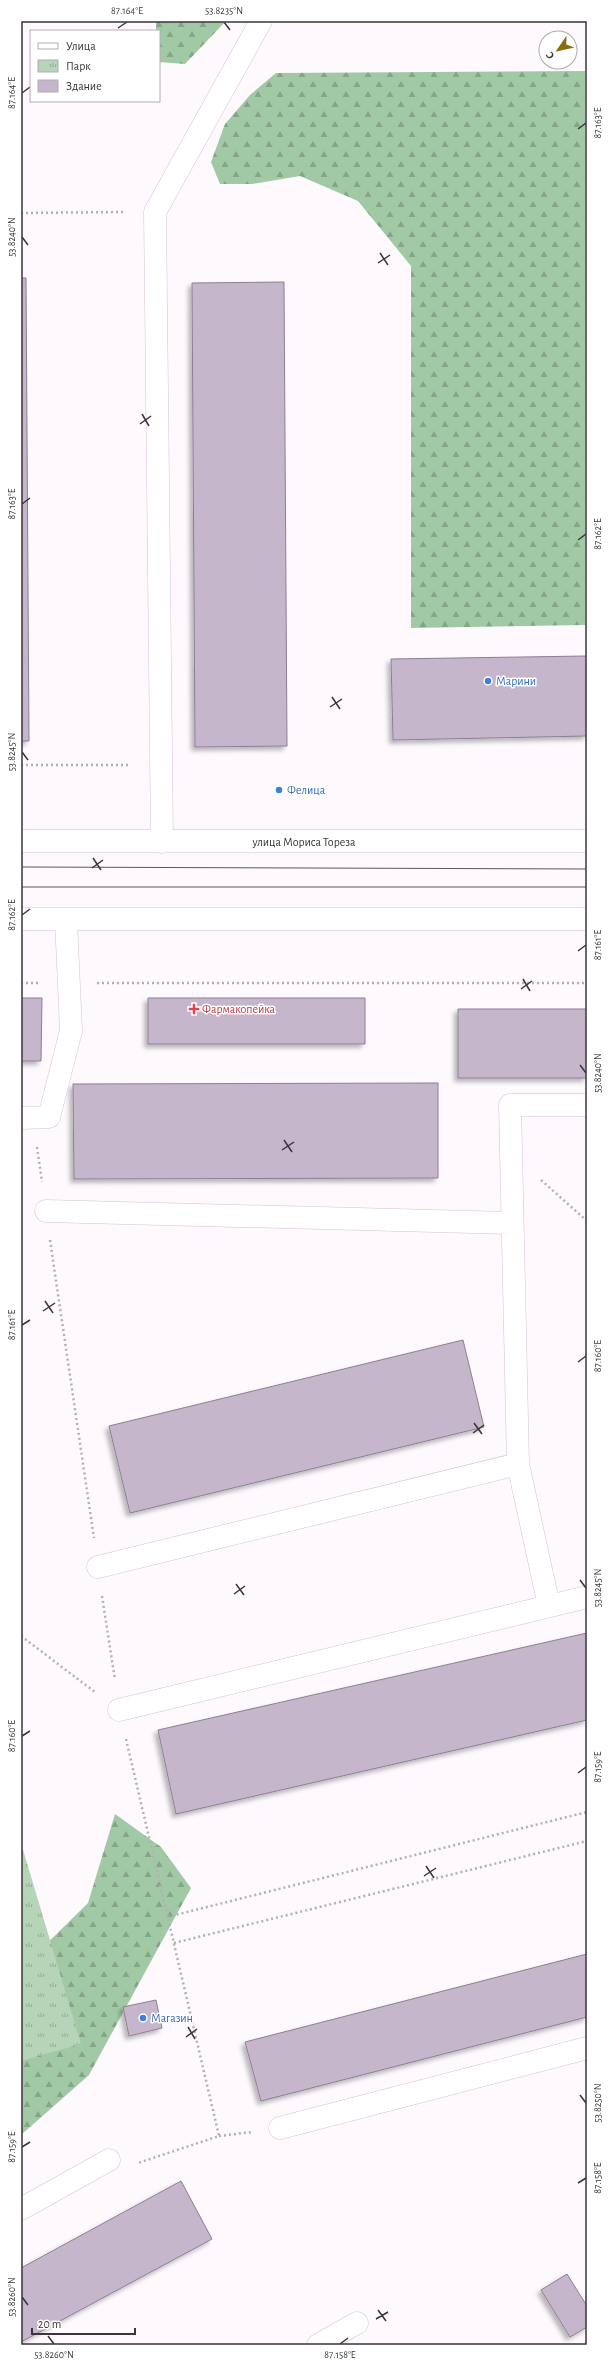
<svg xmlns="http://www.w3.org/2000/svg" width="608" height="2366" font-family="'Alegreya Sans',sans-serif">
<defs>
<pattern id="forest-firs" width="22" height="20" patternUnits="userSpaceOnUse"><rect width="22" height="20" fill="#a2c9a6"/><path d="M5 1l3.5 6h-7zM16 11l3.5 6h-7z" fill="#85a488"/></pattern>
<pattern id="park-tufts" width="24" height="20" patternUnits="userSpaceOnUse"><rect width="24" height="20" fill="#b5d4b8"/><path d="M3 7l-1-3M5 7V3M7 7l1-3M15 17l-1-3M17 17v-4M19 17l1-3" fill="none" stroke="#94ad97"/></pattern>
<filter id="shadow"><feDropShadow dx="-3.5" dy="3.5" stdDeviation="2" flood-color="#0004"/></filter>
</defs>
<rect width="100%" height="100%" fill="#fdf9fd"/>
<path fill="url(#forest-firs)" d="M 156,21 L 226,21 L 185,64 L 159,62 L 159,31 L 156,31 Z
M 585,71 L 585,625 L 411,628 L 411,266 L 358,201 L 300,176 L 252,184 L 220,184 L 211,162 L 225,124 L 250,95 L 276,73 Z
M 115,1814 L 161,1847 L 191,1888 L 89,2075 L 21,2135 L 21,1969 L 88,1903 Z"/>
<path fill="url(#park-tufts)" d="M 21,1843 L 81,2044 L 21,2061 Z"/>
<path fill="#c6b6cc" stroke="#8e7f94" filter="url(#shadow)" d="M 21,278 L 26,278 L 29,741 L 21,741 Z
M 284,282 L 287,746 L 195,747 L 192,283 Z
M 587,656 L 587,736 L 393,740 L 391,659 Z
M 21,998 L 42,998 L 41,1061 L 21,1061 Z
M 148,998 L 365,998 L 365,1044 L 148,1044 Z
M 458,1009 L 587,1009 L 587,1078 L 458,1078 Z
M 438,1083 L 438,1178 L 74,1179 L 73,1084 Z
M 463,1340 L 484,1427 L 130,1513 L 109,1426 Z
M 587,1633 L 587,1720 L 176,1814 L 158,1730 Z
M 587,1954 L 587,2017 L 261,2101 L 245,2042 Z
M 156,2000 L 162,2028 L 129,2036 L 123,2007 Z
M 181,2181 L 212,2239 L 21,2342 L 21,2268 Z
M 567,2274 L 587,2306 L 587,2327 L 570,2337 L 541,2290 Z"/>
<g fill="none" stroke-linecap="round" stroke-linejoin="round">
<defs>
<path id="minor" d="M 21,841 L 587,841
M 162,842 L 155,212 L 261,21
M 21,919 L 587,919
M 21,1118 L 49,1117 L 71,1031 L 66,920
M 46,1211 L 512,1223
M 518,1464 L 549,1606
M 98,1567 L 518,1464 L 510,1105 L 587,1105
M 119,1710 L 587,1597
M 280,2128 L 587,2048
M 21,2209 L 109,2160
M 318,2345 L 357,2323"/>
</defs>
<use href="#minor" stroke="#d6c2d5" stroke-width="23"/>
<path stroke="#b4afb4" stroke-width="2.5" stroke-dasharray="2 3" stroke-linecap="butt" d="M 21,213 L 126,212
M 21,765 L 131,765
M 21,983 L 40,983
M 97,983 L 587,983
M 37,1147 L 42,1182
M 541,1180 L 587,1221
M 50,1240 L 94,1538
M 102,1596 L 115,1680
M 21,1636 L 95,1692
M 126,1739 L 219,2136 L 138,2163
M 167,1917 L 587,1812
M 174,1943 L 587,1841
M 219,2136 L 252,2132"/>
<use href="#minor" stroke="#fff" stroke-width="22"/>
<path stroke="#5e575e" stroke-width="1" d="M 21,867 L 587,869
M 21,887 L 587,887"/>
</g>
<path fill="none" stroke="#3b343b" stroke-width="1.5" d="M 224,22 L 230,30M 118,28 L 127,22M 22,93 L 30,87M 578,129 L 586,123M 22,237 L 28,245M 380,253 L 388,265M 378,263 L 390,255M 142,414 L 149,426M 140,424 L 151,416M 22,504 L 30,498M 578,540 L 586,534M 332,697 L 340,709M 330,707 L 342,699M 22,752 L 28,760M 93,858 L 101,870M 92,868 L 103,860M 22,915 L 30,909M 578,951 L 586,945M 523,979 L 530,991M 521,989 L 532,981M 580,1065 L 586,1073M 284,1140 L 292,1152M 282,1150 L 294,1142M 45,1301 L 53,1313M 43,1311 L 55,1303M 22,1325 L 30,1320M 578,1362 L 586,1356M 474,1423 L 482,1434M 473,1433 L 484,1425M 580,1580 L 586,1588M 236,1584 L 244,1595M 234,1594 L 245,1586M 22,1736 L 30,1731M 578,1773 L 586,1767M 426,1866 L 434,1878M 424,1876 L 436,1868M 188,2027 L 195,2039M 186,2037 L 197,2029M 580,2095 L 586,2103M 22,2147 L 30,2142M 578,2183 L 586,2178M 22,2297 L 28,2305M 378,2310 L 386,2321M 376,2319 L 388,2312M 48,2336 L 54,2344M 340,2344 L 348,2338"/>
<g fill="#3f7fe0" stroke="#fff" stroke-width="1.5">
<circle cx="488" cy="681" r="4"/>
<circle cx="279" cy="790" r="4"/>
<circle cx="143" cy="2018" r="4"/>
</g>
<path fill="#e0444e" stroke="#fff" stroke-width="1.5" d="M192 1003h4v4h4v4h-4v4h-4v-4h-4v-4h4z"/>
<g text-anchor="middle" stroke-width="3" stroke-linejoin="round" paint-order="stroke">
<g font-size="12" fill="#366cbe" stroke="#fff" text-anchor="start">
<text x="496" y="685">Марини</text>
<text x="287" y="794">Фелица</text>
<text x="151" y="2022">Магазин</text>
</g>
<g font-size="12" fill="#3b343b" stroke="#fff">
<text x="304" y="846">улица Мориса Тореза</text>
</g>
<g font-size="12" fill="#be3a42" stroke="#fff" text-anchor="start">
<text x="202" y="1013">Фармакопейка</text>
</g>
</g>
<rect width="608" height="2366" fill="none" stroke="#ffffff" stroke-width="44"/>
<rect x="30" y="30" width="130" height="72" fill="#ffffff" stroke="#b1aeb1"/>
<rect x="38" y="43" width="20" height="6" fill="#ffffff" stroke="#b1aeb1"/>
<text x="66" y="50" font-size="12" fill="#3b343b">Улица</text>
<rect x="38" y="60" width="20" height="12" fill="url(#park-tufts)" stroke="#b1aeb1"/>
<text x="66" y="70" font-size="12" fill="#3b343b">Парк</text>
<rect x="38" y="80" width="20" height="12" fill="#c6b6cc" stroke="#b1aeb1"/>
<text x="66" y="90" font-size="12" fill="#3b343b">Здание</text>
<g transform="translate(558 50) rotate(236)"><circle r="19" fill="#ffffff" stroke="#b1aeb1"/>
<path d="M0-3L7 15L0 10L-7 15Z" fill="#896d0d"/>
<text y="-6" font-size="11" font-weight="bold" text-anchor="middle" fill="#3b343b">С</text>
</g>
<path d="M32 2328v6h103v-6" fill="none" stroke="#3b343b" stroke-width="2"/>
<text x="38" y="2328" font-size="12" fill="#3b343b" stroke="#ffffff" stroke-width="3" paint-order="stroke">20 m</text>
<rect x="22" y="22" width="564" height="2322" fill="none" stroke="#3b343b" stroke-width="1.5"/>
<g font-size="10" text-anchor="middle" fill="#3b343b">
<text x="127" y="14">87.164°E</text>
<text x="224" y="14">53.8235°N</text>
<text transform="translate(11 93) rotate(-90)" y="4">87.164°E</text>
<text transform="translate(597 123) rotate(-90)" y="4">87.163°E</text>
<text transform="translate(11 237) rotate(-90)" y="4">53.8240°N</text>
<text transform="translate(11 504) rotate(-90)" y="4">87.163°E</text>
<text transform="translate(597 534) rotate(-90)" y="4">87.162°E</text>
<text transform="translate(11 752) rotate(-90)" y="4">53.8245°N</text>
<text transform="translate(11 915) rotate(-90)" y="4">87.162°E</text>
<text transform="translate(597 945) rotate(-90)" y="4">87.161°E</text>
<text transform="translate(597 1073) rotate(-90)" y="4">53.8240°N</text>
<text transform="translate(11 1325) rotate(-90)" y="4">87.161°E</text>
<text transform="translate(597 1356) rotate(-90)" y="4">87.160°E</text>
<text transform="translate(597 1588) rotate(-90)" y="4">53.8245°N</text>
<text transform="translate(11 1736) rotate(-90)" y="4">87.160°E</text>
<text transform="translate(597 1767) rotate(-90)" y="4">87.159°E</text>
<text transform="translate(597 2103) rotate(-90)" y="4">53.8250°N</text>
<text transform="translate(11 2147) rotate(-90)" y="4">87.159°E</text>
<text transform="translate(597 2178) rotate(-90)" y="4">87.158°E</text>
<text transform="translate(11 2297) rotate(-90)" y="4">53.8260°N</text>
<text x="54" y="2358">53.8260°N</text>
<text x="340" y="2358">87.158°E</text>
</g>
</svg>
